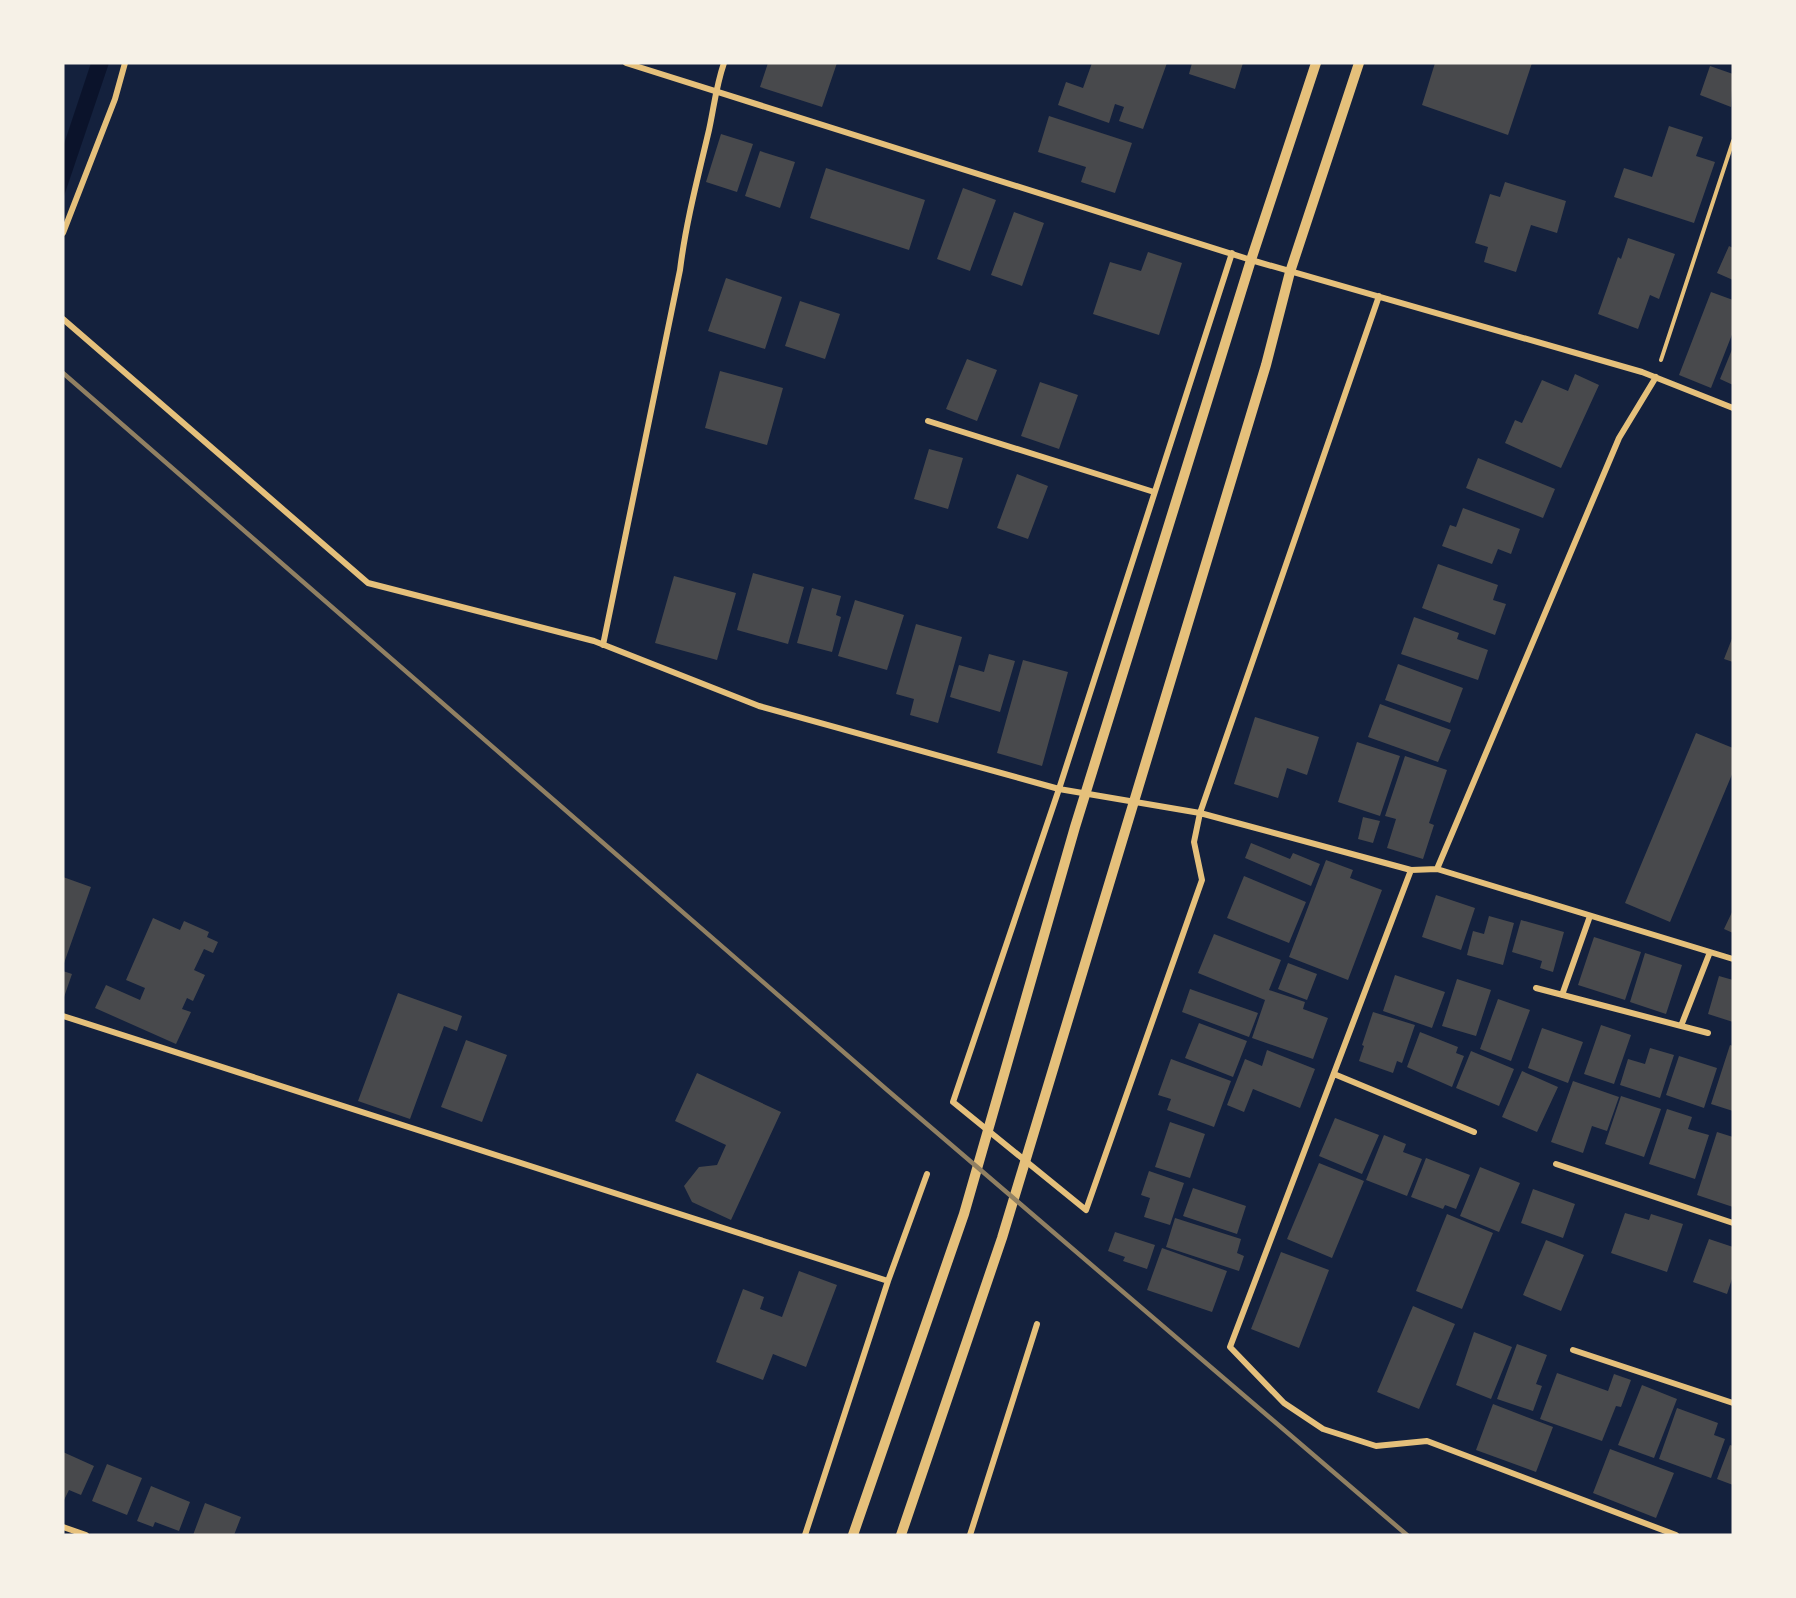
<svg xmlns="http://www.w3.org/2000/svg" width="1796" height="1598" font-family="Montserrat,sans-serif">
<rect width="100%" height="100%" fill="#14213d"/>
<path fill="#0b132b" d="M 91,63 L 109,63 L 63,199 L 63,147 Z"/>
<path fill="#48494c" d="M 768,63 L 837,63 L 822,107 L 760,87 Z
M 1092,63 L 1167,63 L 1143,129 L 1119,121 L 1124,107 L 1115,104 L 1109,123 L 1058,105 L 1066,82 L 1083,88 Z
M 1192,63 L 1243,63 L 1235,89 L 1189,74 Z
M 1435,63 L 1532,63 L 1508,135 L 1422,105 Z
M 1710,66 L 1733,74 L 1731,107 L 1700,95 Z
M 1049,116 L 1132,143 L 1115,193 L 1081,182 L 1086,167 L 1038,152 Z
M 1669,126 L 1703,137 L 1696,156 L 1715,162 L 1694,223 L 1614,197 L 1624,168 L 1652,177 Z
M 721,134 L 753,144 L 737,192 L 706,182 Z
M 760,151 L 795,162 L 780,208 L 745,196 Z
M 826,168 L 925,200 L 909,250 L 810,218 Z
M 1505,182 L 1566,201 L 1557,233 L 1531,225 L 1516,272 L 1484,262 L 1488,247 L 1475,243 L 1490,194 L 1500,197 Z
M 963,188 L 996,200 L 970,271 L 937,259 Z
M 1014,212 L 1044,223 L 1022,286 L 991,275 Z
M 1628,238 L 1675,254 L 1659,299 L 1650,295 L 1638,329 L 1598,314 L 1618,257 L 1621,259 Z
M 1729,246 L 1733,248 L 1733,280 L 1717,273 Z
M 1148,252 L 1182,263 L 1159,335 L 1093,314 L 1110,262 L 1141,271 Z
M 726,278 L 782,297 L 765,349 L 708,331 Z
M 1711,292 L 1733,300 L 1733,332 L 1711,388 L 1679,375 Z
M 800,301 L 840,314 L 825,359 L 785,346 Z
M 1733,347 L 1733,385 L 1720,379 Z
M 967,359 L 997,370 L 977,421 L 946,409 Z
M 720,371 L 783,388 L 767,445 L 705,428 Z
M 1575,374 L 1599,385 L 1561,468 L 1505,443 L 1515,420 L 1522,423 L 1542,380 L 1568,391 Z
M 1040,382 L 1078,395 L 1059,449 L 1021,436 Z
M 929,449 L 963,458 L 948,509 L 914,499 Z
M 1478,458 L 1555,489 L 1543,518 L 1466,488 Z
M 1017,474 L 1048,486 L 1028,539 L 997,528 Z
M 1463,508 L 1520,529 L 1511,554 L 1498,549 L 1492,564 L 1442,546 L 1450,525 L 1456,527 Z
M 1438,564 L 1498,585 L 1493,600 L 1506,604 L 1495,635 L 1422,608 Z
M 753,573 L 804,587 L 788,644 L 737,630 Z
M 674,576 L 736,593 L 717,660 L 655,643 Z
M 812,588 L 841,596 L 836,615 L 841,617 L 832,652 L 797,643 Z
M 855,600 L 904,615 L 887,670 L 838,656 Z
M 1414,617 L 1459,633 L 1457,639 L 1488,650 L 1478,680 L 1401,654 Z
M 916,624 L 962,637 L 938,723 L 910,715 L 914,699 L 896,694 Z
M 1733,636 L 1733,662 L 1724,659 Z
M 989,654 L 1015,661 L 1000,712 L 950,697 L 959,665 L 984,672 Z
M 1023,660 L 1068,672 L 1042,766 L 997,753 Z
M 1398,664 L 1463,688 L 1450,723 L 1385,700 Z
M 1380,704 L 1451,730 L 1438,762 L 1368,737 Z
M 1255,717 L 1319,737 L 1307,775 L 1287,768 L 1278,798 L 1234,784 Z
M 1696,733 L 1733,748 L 1733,772 L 1670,922 L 1625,903 Z
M 1357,742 L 1400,756 L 1380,816 L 1338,802 Z
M 1405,756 L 1447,770 L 1429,823 L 1434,825 L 1423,859 L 1387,848 L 1396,819 L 1385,816 Z
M 1363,817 L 1380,821 L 1373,843 L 1358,839 Z
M 1251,843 L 1290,859 L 1293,853 L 1320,864 L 1311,886 L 1245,858 Z
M 1326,860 L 1353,870 L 1350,878 L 1382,890 L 1348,980 L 1289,957 Z
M 1244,876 L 1306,902 L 1289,943 L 1227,918 Z
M 63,877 L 91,887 L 63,966 Z
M 1436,895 L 1475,908 L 1461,950 L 1422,937 Z
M 1733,910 L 1733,933 L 1724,929 Z
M 1489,916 L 1514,923 L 1503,965 L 1467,955 L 1473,931 L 1484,934 Z
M 153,918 L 180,930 L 184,921 L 209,932 L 207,937 L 218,942 L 213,953 L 204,949 L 194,970 L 205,975 L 193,1001 L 187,998 L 182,1009 L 191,1012 L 176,1044 L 95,1008 L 106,985 L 140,1000 L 145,988 L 126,980 Z
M 1521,920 L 1564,932 L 1553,972 L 1540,968 L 1542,961 L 1512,952 Z
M 1214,934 L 1281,960 L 1269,990 L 1305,1002 L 1303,1009 L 1328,1018 L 1313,1059 L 1252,1038 L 1265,1000 L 1198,973 Z
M 1594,937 L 1641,952 L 1625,1000 L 1578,985 Z
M 1645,953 L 1682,965 L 1666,1014 L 1630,1002 Z
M 1288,963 L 1317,974 L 1307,1000 L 1278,989 Z
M 63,971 L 72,974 L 63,1000 Z
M 1395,975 L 1445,992 L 1432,1028 L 1383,1011 Z
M 1719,976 L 1733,980 L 1733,1022 L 1708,1014 Z
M 1457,979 L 1491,990 L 1476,1036 L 1442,1026 Z
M 1190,989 L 1258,1013 L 1249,1037 L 1182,1012 Z
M 398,993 L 462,1016 L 457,1031 L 444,1026 L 410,1119 L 358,1101 Z
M 1498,999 L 1530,1010 L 1511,1061 L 1480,1049 Z
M 1373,1012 L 1415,1025 L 1402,1063 L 1397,1061 L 1393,1073 L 1359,1061 L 1364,1046 L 1362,1045 Z
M 1199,1023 L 1247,1041 L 1233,1077 L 1185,1058 Z
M 1601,1025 L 1631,1035 L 1614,1084 L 1584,1074 Z
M 1542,1028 L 1583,1042 L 1568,1083 L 1528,1068 Z
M 1420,1032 L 1458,1047 L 1456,1053 L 1464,1056 L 1452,1087 L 1407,1067 Z
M 466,1040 L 507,1055 L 482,1122 L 441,1107 Z
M 1730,1045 L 1733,1046 L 1733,1111 L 1711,1104 Z
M 1650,1048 L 1674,1055 L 1660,1098 L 1620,1085 L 1628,1059 L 1645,1064 Z
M 1267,1050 L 1315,1069 L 1300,1108 L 1253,1089 L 1244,1112 L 1227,1105 L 1245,1059 L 1262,1066 Z
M 1471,1051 L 1514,1069 L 1499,1106 L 1456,1088 Z
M 1679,1056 L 1717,1068 L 1704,1108 L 1666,1095 Z
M 1171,1059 L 1231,1081 L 1214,1127 L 1167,1110 L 1171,1099 L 1158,1095 Z
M 1522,1071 L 1558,1087 L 1537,1132 L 1502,1117 Z
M 697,1073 L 781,1112 L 731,1220 L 692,1202 L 684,1186 L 699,1167 L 717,1165 L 726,1145 L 675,1121 Z
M 1573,1081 L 1619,1097 L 1607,1131 L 1592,1126 L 1583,1153 L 1551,1142 Z
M 1621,1096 L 1661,1109 L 1644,1157 L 1605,1144 Z
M 1667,1109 L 1692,1117 L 1688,1129 L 1709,1135 L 1695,1179 L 1649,1164 Z
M 1335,1118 L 1379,1135 L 1362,1174 L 1319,1156 Z
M 1170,1122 L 1205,1134 L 1190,1178 L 1155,1167 Z
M 1717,1132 L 1733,1137 L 1733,1207 L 1697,1195 Z
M 1384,1135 L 1406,1144 L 1403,1152 L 1422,1159 L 1407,1196 L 1366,1180 Z
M 1426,1158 L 1470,1175 L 1456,1209 L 1445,1205 L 1443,1209 L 1411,1197 Z
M 1319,1163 L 1364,1181 L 1332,1258 L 1287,1239 Z
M 1480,1167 L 1520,1183 L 1499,1232 L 1460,1216 Z
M 1149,1171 L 1184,1183 L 1170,1225 L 1144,1217 L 1150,1198 L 1141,1195 Z
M 1193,1188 L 1246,1206 L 1237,1234 L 1183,1216 Z
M 1533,1189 L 1575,1204 L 1563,1238 L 1521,1223 Z
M 1625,1213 L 1649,1220 L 1651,1214 L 1683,1224 L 1667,1272 L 1611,1253 Z
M 1447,1214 L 1493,1233 L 1462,1309 L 1416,1291 Z
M 1175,1218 L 1241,1239 L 1237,1253 L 1244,1256 L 1239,1271 L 1166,1247 Z
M 1115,1232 L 1155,1245 L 1147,1269 L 1123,1261 L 1125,1257 L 1108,1251 Z
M 1709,1239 L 1733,1247 L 1733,1276 L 1727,1294 L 1693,1282 Z
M 1546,1240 L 1584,1255 L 1561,1311 L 1523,1295 Z
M 1162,1248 L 1227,1271 L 1212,1312 L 1147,1290 Z
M 1281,1252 L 1329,1270 L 1299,1348 L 1251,1329 Z
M 799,1271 L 837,1285 L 806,1367 L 773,1354 L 763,1380 L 716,1362 L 743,1289 L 764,1297 L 760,1309 L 782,1317 Z
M 1413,1306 L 1455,1324 L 1419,1409 L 1377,1392 Z
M 1474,1332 L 1512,1347 L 1491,1399 L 1456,1385 Z
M 1517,1344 L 1547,1355 L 1536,1384 L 1542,1386 L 1533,1411 L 1497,1399 Z
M 1557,1373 L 1608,1391 L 1614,1374 L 1631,1380 L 1621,1407 L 1616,1406 L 1602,1441 L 1540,1419 Z
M 1642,1385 L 1677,1399 L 1654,1458 L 1618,1445 Z
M 1493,1404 L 1553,1427 L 1536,1472 L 1476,1450 Z
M 1677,1408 L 1718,1423 L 1714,1435 L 1725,1439 L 1711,1478 L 1659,1459 Z
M 1730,1445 L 1733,1446 L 1733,1485 L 1717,1479 Z
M 1610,1449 L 1674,1473 L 1656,1518 L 1593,1493 Z
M 63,1452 L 94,1466 L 81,1495 L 69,1490 L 63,1502 Z
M 107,1464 L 142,1478 L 127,1515 L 92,1501 Z
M 151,1486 L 190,1502 L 179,1531 L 155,1522 L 153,1527 L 137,1521 Z
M 205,1503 L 241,1517 L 234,1535 L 193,1535 Z"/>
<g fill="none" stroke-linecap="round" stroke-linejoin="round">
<path stroke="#e5c07b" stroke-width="4" d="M 1661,360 L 1733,141"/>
<path stroke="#e5c07b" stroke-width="6" d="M 626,63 L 1251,260 L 1642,372 L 1733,408
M 63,233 L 115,99 L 125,63
M 1232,253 L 1059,789 L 953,1102 L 1086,1210 L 1202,880 L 1194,842 L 1200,813 L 1379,296
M 63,319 L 368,583 L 594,641 L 759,706 L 1059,789 L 1200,813 L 1411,870 L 1437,869 L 1733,959
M 928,421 L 1154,492
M 603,645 L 680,270 C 686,222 698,177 709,130 C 714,107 716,86 724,63
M 1437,869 L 1619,438 L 1656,377
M 1411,870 L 1230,1347 L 1284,1403 L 1323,1429 L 1376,1446 L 1427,1441 L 1676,1535
M 1536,988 L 1708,1033
M 1562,995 L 1590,916
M 63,1016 L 888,1281 L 927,1174
M 1681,1026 L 1710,952
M 1334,1074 L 1474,1132
M 1556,1164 L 1733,1223
M 1573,1350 L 1733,1403
M 63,1527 L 86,1535
M 805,1535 L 888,1281
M 970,1535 L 1037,1324"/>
<path stroke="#e5c07b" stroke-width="10" d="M 853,1535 L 964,1214 L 1075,827 L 1251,260 L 1316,63
M 901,1535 L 1002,1238 L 1266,365 L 1290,272 L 1359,63"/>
<path stroke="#918062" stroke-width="4.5" d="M 63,373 L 886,1089 L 1407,1535"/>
</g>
<rect width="1796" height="1598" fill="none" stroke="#f6f1e7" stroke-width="129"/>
</svg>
